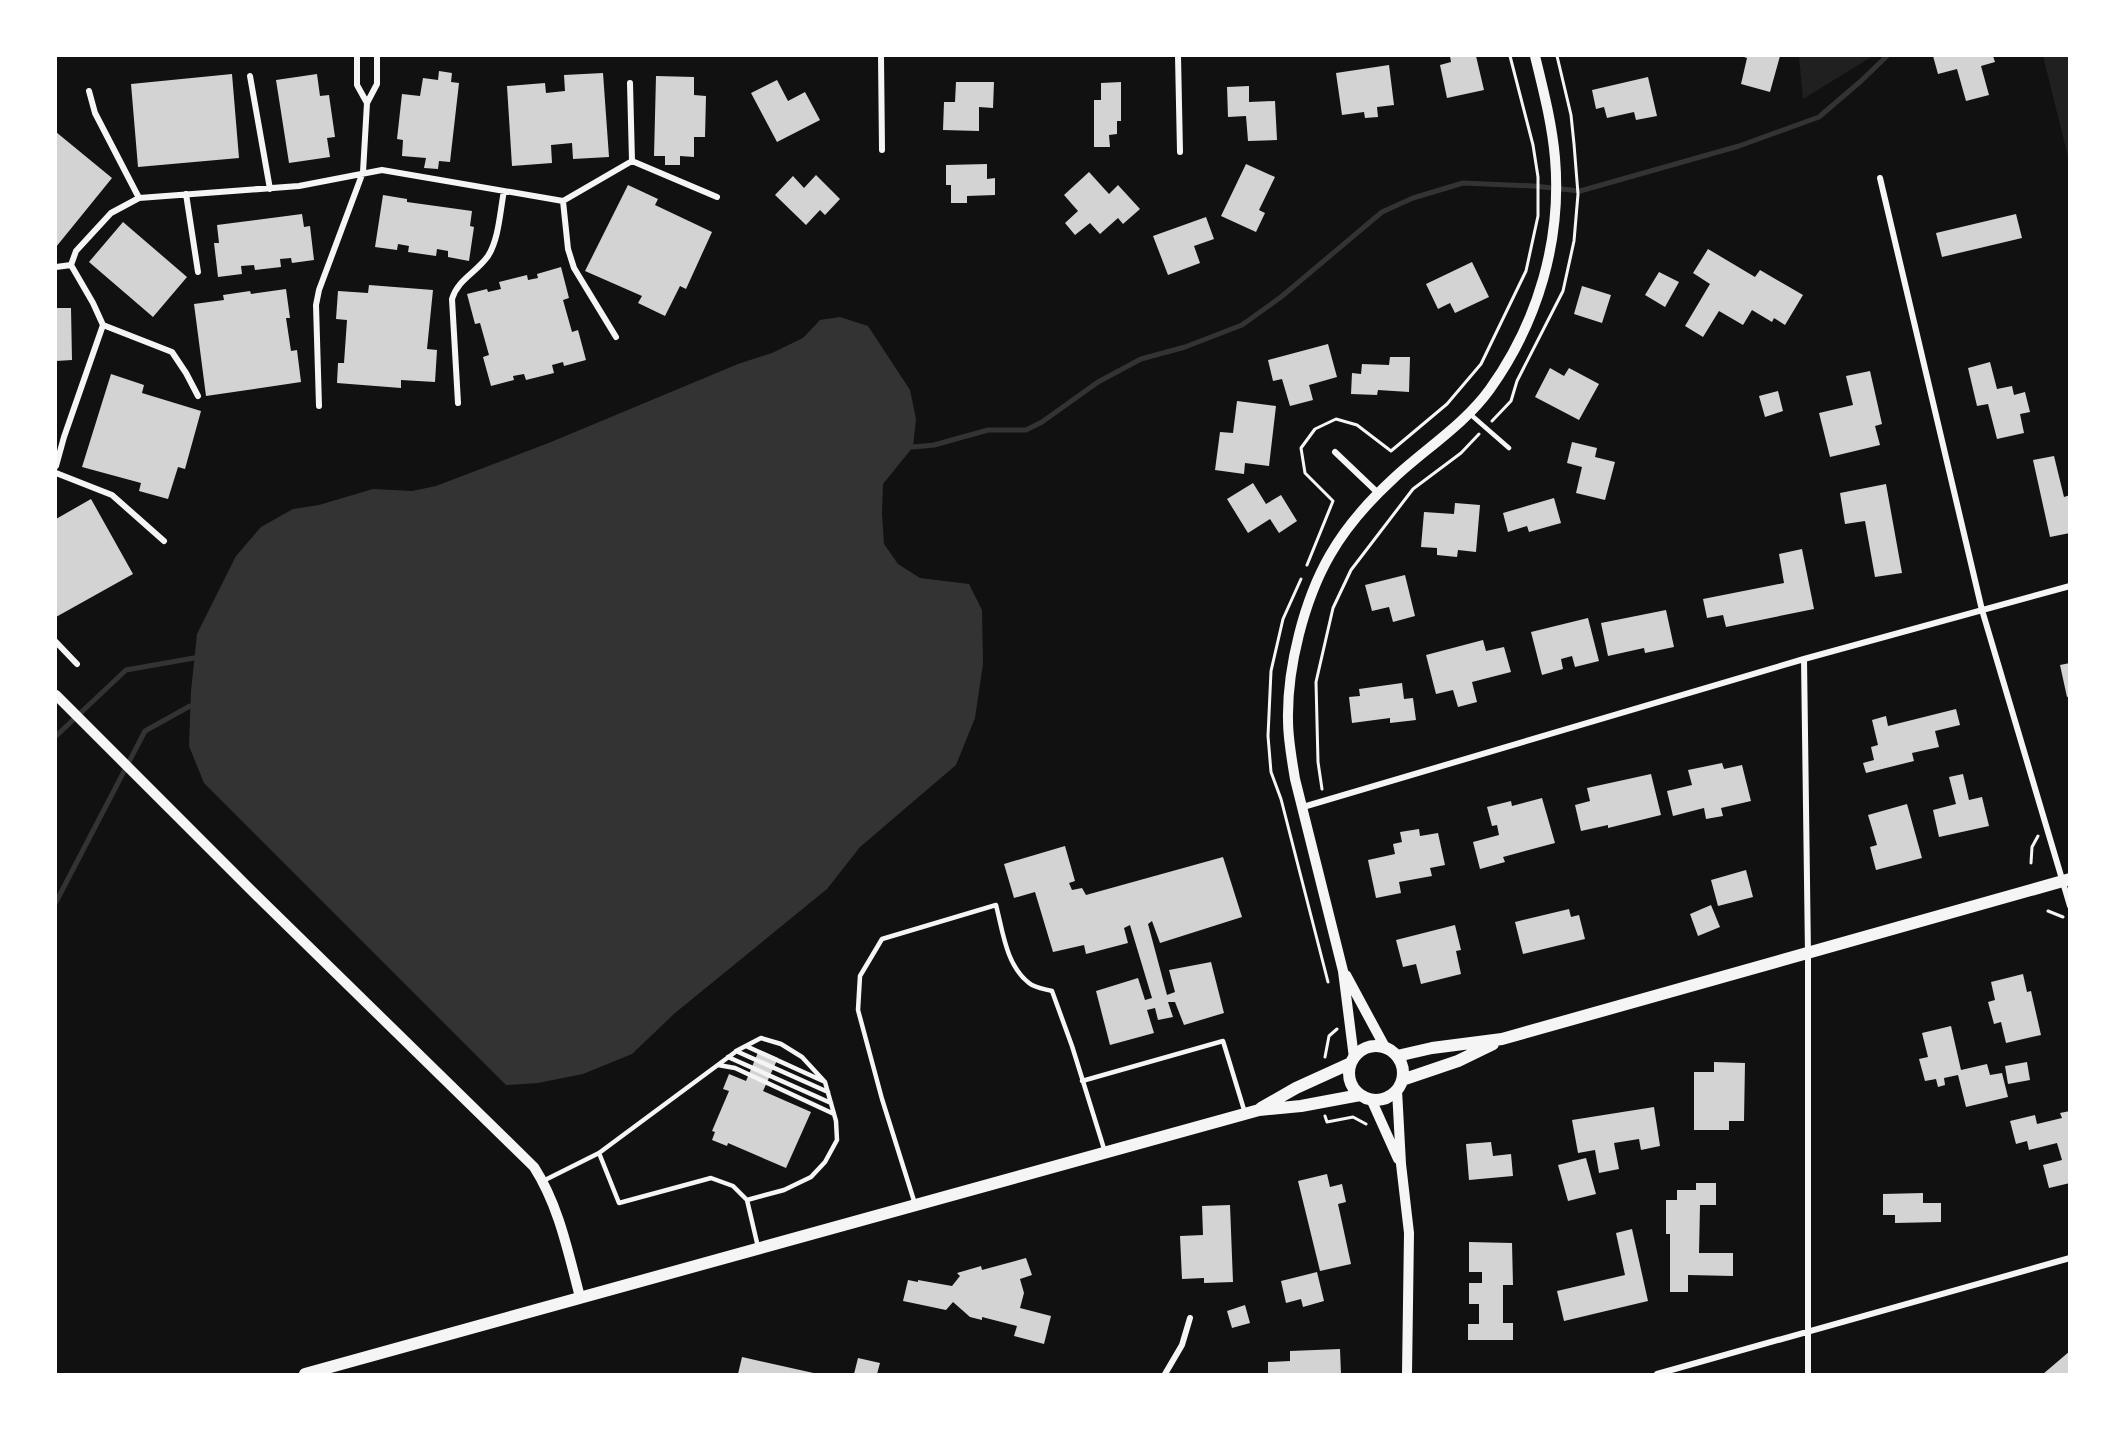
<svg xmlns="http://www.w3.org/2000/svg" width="2125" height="1430" font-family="'DM Sans',sans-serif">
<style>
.green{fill:#202020}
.water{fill:#333}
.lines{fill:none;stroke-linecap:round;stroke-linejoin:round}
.stream{stroke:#333;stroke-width:5}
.building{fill:#d3d3d3}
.path{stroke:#f5f5f5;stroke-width:3}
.service{stroke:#f5f5f5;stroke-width:4.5}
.minor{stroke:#f5f5f5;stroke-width:6}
.tertiary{stroke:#f5f5f5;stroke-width:10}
.secondary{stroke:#f5f5f5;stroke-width:12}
</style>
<rect width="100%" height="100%" fill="#111"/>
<path class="green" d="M1799,56H1873L1803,99Z
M2043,56H2069V161Z"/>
<path class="water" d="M840,317L868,326L910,390L916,419L913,447L883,484L882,514L884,544L898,564L920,578L969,584L982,610L983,664L975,718L956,765L860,847L827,889L675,1013L632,1054L583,1074L538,1083L506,1085L204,783L189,746L191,691L197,634L236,556L261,527L293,509L319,505L373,489L412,491L436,486L551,442L738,364L772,353L803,338L820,320Z"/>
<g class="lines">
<path class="stream" d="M913,447L934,445L988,430H1026L1042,422L1098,382L1141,359L1185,347L1242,325L1281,297L1382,212L1413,198L1463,183L1534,186L1580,191L1739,146L1819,117L1861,81L1887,56
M56,736L126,670L194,658
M56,902L145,731L190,706"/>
</g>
<path class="building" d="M1450,56H1476L1484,90L1447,98L1440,65L1451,62Z
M1741,56H1780L1770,92L1741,84L1747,58Z
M1933,56H1993L1995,62L1981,66L1989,95L1966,101L1957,69L1938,74Z
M1389,65L1394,105L1377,107L1378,117L1365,118L1364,112L1342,115L1336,73Z
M439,71L452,73L451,82L459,83L450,162L439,161L438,169L424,168L426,158L402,156L403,140L397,139L402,94L420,96L423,78L438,80Z
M603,73L609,157L573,159L572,143L551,145L552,163L512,166L507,86L545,83L546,93L565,91L564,75Z
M232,74L239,158L138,167L131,84Z
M317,74L320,96L329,95L335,137L327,138L330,157L289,163L276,80Z
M656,76L694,77V95L706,96L705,137H694V157L680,156V165H665V156H654Z
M1648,77L1657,116L1636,120L1634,112L1607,118L1604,107L1596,109L1592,90Z
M777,80L788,101L805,92L820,120L777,142L751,93Z
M956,82H994L993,108L979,107V131L943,130L944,102H955Z
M1121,82V121H1117V134L1109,135L1110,147H1094V100H1101V83Z
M1249,86V102L1275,101L1277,140L1248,141L1246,116L1228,117L1227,87Z
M56,132L112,178L56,247Z
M987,164V179L995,178V195L967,196V203H951V185H946V165Z
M1246,164L1275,177L1259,210L1265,213L1256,232L1221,216Z
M1089,172L1109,194L1118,185L1140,209L1123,224L1118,218L1100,234L1090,223L1075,235L1065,223L1078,211L1064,195Z
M816,175L840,199L825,215L820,210L806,225L775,195L793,176L804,188Z
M628,185L658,199L655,205L712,232L686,289L680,286L665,316L638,303L642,296L585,271Z
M383,195L407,199V202L472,211L470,226L474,227L469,261L448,257V251L437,249L436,256L408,252L409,246L398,244L397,250L375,247Z
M302,214L304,227L310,226L314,260L292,263L291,258L280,259L281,267L255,270L254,265L241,266L242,274L218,277L214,243H219L217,225Z
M2016,214L2022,238L1942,257L1936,233Z
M1206,217L1214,239L1194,246L1200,263L1168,275L1153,236Z
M123,222L187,277L153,317L89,262Z
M1708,249L1755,277L1760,270L1803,295L1785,325L1774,318L1772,322L1752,310L1743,325L1719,311L1703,337L1685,326L1710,284L1693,273Z
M1472,262L1489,297L1455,313L1450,303L1438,309L1426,284Z
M561,267L569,298L563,300L572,332L578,330L586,360L564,366L563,362L552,365L554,373L526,380L524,374L513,376L514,380L491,386L483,357L489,355L480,323L475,324L467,294L487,289L488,292L501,289L499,282L527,275L528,280L538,278L537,274Z
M1659,272L1679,282L1665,307L1645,295Z
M369,285L433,290L427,349L437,350L435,382L401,380V388L337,383L338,363H344L347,320L336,319L338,291L368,293Z
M1582,286L1611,295L1602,323L1574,314Z
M286,289L290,318H286L291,351L297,350L301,382L206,396L194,304L224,300L223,295L250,291L251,294Z
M56,308H71L72,360L56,361Z
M1328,344L1337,377L1309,385L1313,400L1290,406L1282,379L1273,381L1268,360Z
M1390,357H1410L1409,392L1378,390L1377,395L1351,394L1352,373L1361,374L1362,364L1389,365Z
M1990,362L1997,389L2012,386L2014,395L2025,392L2030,412L2020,414L2024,433L1997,439L1988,404L1977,406L1968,368Z
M1550,368L1564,376L1569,368L1599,384L1579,420L1535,397Z
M1870,371L1882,424L1875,426L1880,445L1830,457L1819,413L1853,405L1846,376Z
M111,374L144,385L142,393L201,411L185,469L178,467L168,499L139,491L141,483L82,467Z
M1778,391L1783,411L1765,417L1759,396Z
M1237,401L1276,406L1269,466L1245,463L1244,474L1215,470L1220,432L1233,433Z
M1572,442L1597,448L1595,457L1615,462L1605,500L1576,493L1582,467L1567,463Z
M2054,456L2064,497L2070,495V533L2050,537L2033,460Z
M1253,483L1266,504L1281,495L1297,521L1279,533L1270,519L1248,533L1227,499Z
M1886,484L1902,573L1875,577L1865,521L1845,524L1840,493Z
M1554,498L1561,523L1529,532L1527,526L1508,532L1503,513Z
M91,499L133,574L56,617V519Z
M1455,503L1480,505L1476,552L1458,550L1457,557L1437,555V548L1421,547L1424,512L1454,514Z
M1802,549L1814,609L1726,627L1723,615L1707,618L1703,599L1784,583L1779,554Z
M1405,575L1415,616L1393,622L1389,607L1372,611L1365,585Z
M1666,610L1674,647L1645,653L1644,648L1608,656L1601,623Z
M1588,618L1599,661L1575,667L1572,656L1561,659L1563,669L1542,675L1531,632Z
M1483,640L1486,651L1504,647L1511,672L1472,682L1477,702L1458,707L1453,690L1436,694L1426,655Z
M2070,663V696L2067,697L2060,665Z
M1402,683L1404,699L1413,698L1416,720L1390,723V718L1352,723L1349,697L1360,696L1359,689Z
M1956,709L1960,725L1935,731L1939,747L1912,753L1914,761L1866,773L1863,763L1874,760L1871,747L1878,745L1872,720L1886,716L1888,726Z
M1722,763L1724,769L1742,765L1751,801L1721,808L1723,816L1706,819L1704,808L1673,816L1667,791L1692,785L1688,770Z
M1651,774L1661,815L1608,828V825L1581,831L1575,805L1590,801L1587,788Z
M1963,774L1969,800L1982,797L1989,826L1939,837L1933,810L1956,804L1949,777Z
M1542,798L1555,843L1503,857L1505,862L1480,869L1473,842L1499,835L1497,825L1492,826L1487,807L1511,801L1512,806Z
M1907,804L1922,858L1876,870L1870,847L1877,845L1868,815Z
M1419,829L1420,836L1438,833L1445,865L1430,868L1432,876L1399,882L1401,893L1376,898L1368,860L1395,854L1393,844L1402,842L1400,832Z
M1065,846L1075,881L1069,883L1072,890L1082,888L1086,895L1223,857L1242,917L1160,943L1152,921L1148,924L1167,995L1175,992L1169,970L1211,962L1224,1013L1184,1025L1175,1002H1168L1173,1017L1158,1020L1155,1008L1147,1010L1154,1033L1110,1045L1096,991L1138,978L1145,1000L1152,998L1130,925L1124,928L1128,943L1086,954L1084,945L1053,952L1035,892L1014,898L1004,864Z
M1746,870L1753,897L1718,906L1711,880Z
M1711,905L1720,927L1698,936L1690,914Z
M1569,909L1571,917L1579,915L1585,939L1523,954L1515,922Z
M1455,925L1461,950L1456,951L1461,974L1421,984L1416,964L1403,967L1396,940Z
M2023,974L2027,992L2031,991L2041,1035L2006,1043L2001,1022L1994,1024L1988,1002L1995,1000L1991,982Z
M1951,1026L1961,1070L1987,1064L1990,1075L2002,1073L2008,1097L1966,1107L1958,1075L1944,1078L1945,1085L1938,1087L1936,1079L1925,1081L1919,1059L1928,1057L1922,1033Z
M759,1050L778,1058L763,1091L811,1112L786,1168L728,1143L727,1146L712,1140L715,1132L712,1131L729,1091L723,1089L729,1074L746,1081Z
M1714,1062L1745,1063L1744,1121H1729V1130H1694V1072H1714Z
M2027,1062L2030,1080L2008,1084L2005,1066Z
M1654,1107L1660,1146L1641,1150L1639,1139L1614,1143L1619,1169L1599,1173L1595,1150L1578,1153L1572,1120Z
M2070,1111V1183L2049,1188L2043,1165L2062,1160L2057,1143L2029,1150L2027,1141L2016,1144L2010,1121L2035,1115L2037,1124L2062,1118L2060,1113Z
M1491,1142L1493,1156L1511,1154L1513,1176L1469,1180L1466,1144Z
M1586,1158L1596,1194L1568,1201L1558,1165Z
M1327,1174L1330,1187L1342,1184L1346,1202L1338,1204L1351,1264L1320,1271L1298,1181Z
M1696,1183H1716V1205H1700L1699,1253H1733V1276L1688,1275V1292H1670V1234H1666V1200H1677V1190H1696Z
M1923,1193V1203H1941V1222L1895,1223V1215H1883V1194Z
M1230,1205L1233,1282L1204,1283V1278L1182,1279L1180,1236L1203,1235L1202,1206Z
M1632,1229L1648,1301L1564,1321L1557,1291L1625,1275L1616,1233Z
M1469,1242L1512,1243L1513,1285H1503V1323H1513V1340H1468V1324H1479V1304H1469V1283H1482V1272H1469Z
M1026,1258L1032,1275L1020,1279L1024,1293L1020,1308L1051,1316L1044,1344L1014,1336L1017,1326L982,1317V1320L970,1317L953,1302L946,1310L903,1301L908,1280L918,1282V1280L952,1286L960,1276L957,1273L981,1266L982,1270Z
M1317,1272L1324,1301L1303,1307L1301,1299L1286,1303L1281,1281Z
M1245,1305L1250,1323L1232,1328L1227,1311Z
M1340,1349L1341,1374H1268V1362L1290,1361V1351Z
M2070,1351V1374H2043Z
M742,1357L818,1374H738Z
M858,1358L880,1363L877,1374H854Z"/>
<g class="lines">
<path class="path" d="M1492,421L1511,401L1517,381L1563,291L1574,241L1578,194L1574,144L1571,115L1557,56
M1307,565L1333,501L1305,473L1301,448L1315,429L1336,419L1357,425L1391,451L1447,404L1481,364L1526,271L1538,216V177L1533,145L1510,56
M1301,579L1283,619L1271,671L1268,736L1271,772L1281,799L1328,982
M1322,789L1318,762L1316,682L1333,608L1351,570L1413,489L1461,453L1479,434
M2031,863L2032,847L2038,836
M2048,911L2063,917
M1325,1057L1329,1036L1337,1029
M1325,1116L1327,1122L1353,1117L1366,1124"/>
<path class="service" d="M1470,414L1509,448
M746,1046L823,1081
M736,1051L828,1092
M728,1057L831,1103
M718,1065L735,1068L834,1114
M1082,1081L1223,1041L1245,1113
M599,1153L619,1203L711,1178L733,1186L747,1200L758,1247
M543,1181L599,1153L738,1050L761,1038L781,1044L802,1057L825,1082L836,1121L837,1140L825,1162L811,1177L784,1190L747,1200
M915,1204L882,1099L858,1010L860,976L882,939L996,905C1003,932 1006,965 1029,983C1035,988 1045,989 1052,991L1072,1046L1105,1152"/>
<path class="minor" d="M357,56V85L367,103
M881,56L882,150
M1178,56L1180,152
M250,76L270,189
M89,91L95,113L139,198
M632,161L717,197
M1880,178L1982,610L2070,906
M186,194L198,272
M563,201L568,249L574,268L616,337
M56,267L71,265
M103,325L172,352L186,373L198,396
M458,403L452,299C458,279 476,273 488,256C499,239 500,211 504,191
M319,406L316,305L319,290L363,172L367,103L377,84V56
M1335,452L1378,493
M56,466L64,437L103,325L93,303L71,265L76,251L111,213L139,198L299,186L382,170L563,201L632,161L630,83
M56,473L112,495L164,541
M56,642L77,664
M1804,659L1808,954V1374
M1303,807L1804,659L2070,586
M1165,1374L1182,1345L1190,1318
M1657,1374L2070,1258"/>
<path class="tertiary" d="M56,695L254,893L534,1167C559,1206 568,1252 580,1297
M1346,975L1386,1049
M1354,1058L1343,971L1295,779C1292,760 1288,740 1288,720C1287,668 1304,600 1330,555C1346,527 1370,500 1394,478C1425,449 1465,424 1490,389C1538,322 1562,240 1555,158C1552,123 1543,89 1535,56
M1397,1090L1401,1164L1409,1233L1407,1374
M1371,1099L1398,1159"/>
<path class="secondary" d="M1349 1073a27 27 0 1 1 54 0a27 27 0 1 1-54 0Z
M1397,1056L1432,1048L1502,1039L2070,879
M1402,1080L1458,1061L1493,1044
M1261,1108L1296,1088L1351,1063
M305,1374L1259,1110L1301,1106L1360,1095"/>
</g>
<rect width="2125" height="1430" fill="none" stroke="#ffffff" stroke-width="114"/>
</svg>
